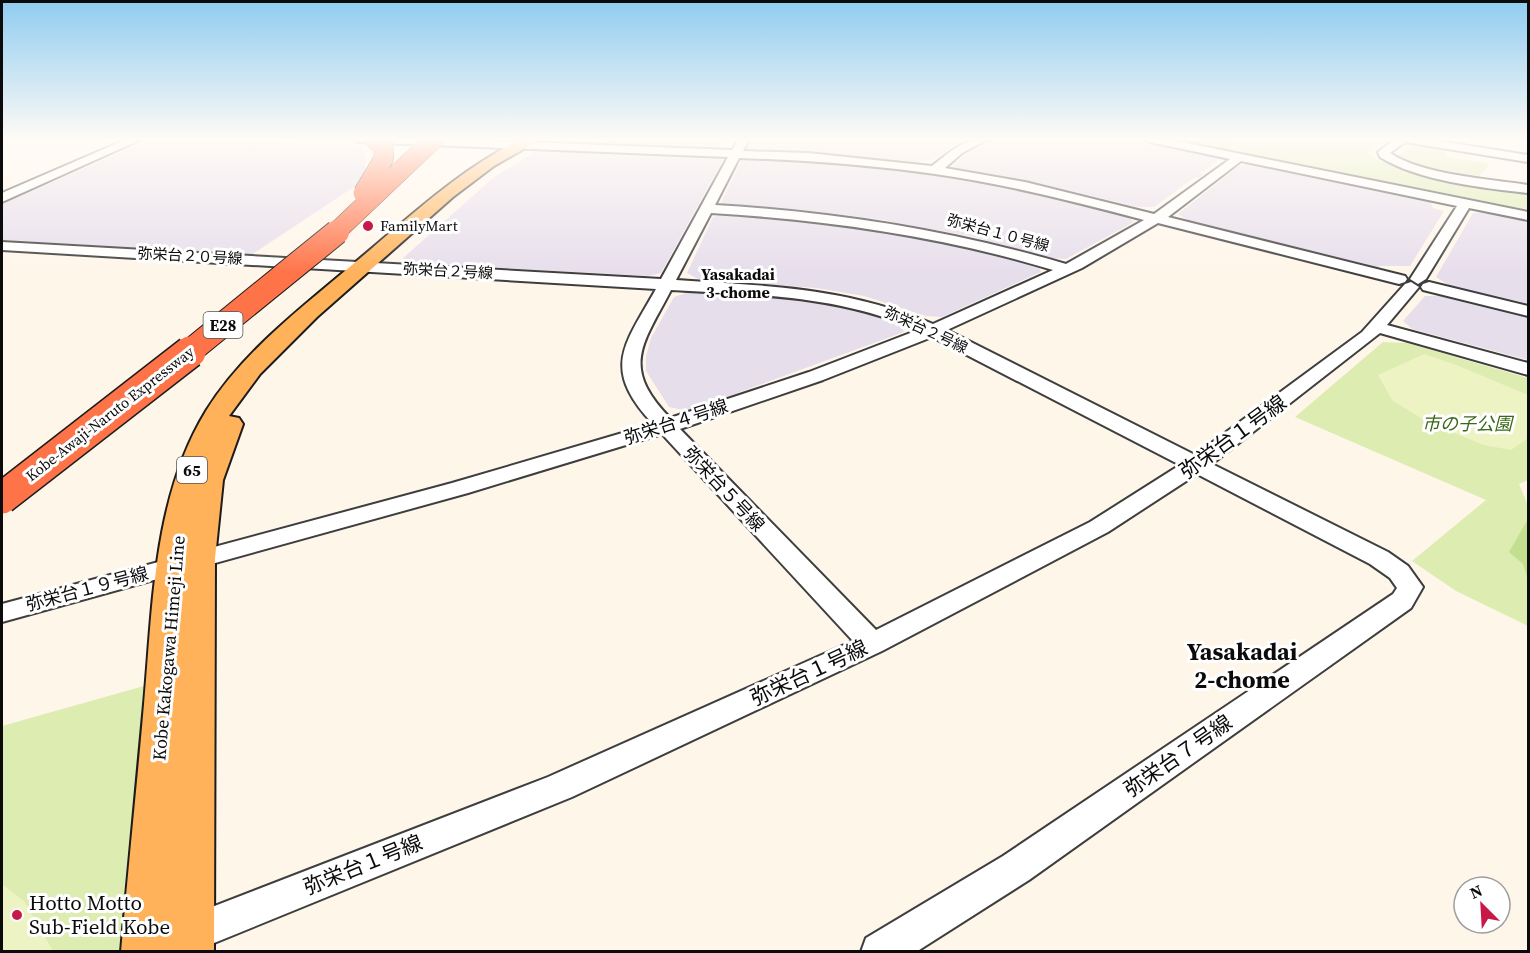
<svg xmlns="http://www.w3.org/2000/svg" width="1530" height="953" font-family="'Source Serif 4','Noto Sans JP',serif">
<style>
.industrial{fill:#e7deec}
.green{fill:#ddecb1}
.forest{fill:#c4de8f}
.pitch{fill:#edf3c3}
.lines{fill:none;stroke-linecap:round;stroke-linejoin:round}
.minor-casing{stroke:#3e3e3e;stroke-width:4}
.major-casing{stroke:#1c1c1c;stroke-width:4}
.minor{fill:#fff;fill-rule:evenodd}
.major{fill:#ffb25a;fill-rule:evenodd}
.highway-bridge-far2-casing{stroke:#1c1c1c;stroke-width:20;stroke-linecap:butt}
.highway-bridge-far1-casing{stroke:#1c1c1c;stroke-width:26;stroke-linecap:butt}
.highway-bridge-casing{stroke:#1c1c1c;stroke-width:34;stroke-linecap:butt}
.highway-bridge-far2{stroke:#ff7348;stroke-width:19}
.highway-bridge-far1{stroke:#ff7348;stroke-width:24}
.highway-bridge{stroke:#ff7348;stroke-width:31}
.poi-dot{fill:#c61948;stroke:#fff;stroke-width:2}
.labels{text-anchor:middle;stroke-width:6;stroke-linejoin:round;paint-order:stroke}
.far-poi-label{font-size:15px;fill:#0b0b0b;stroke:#fff;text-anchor:start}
.far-street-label{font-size:15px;fill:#0b0b0b;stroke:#fff}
.far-neighbourhood-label{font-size:16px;font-weight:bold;fill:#0b0b0b;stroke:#fff}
.shield{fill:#fff;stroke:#545454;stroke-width:1.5}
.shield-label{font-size:16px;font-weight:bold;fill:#0b0b0b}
.street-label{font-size:18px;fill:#0b0b0b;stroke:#fff}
.park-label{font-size:18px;font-style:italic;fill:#3a6817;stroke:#fff}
.near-street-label{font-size:21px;fill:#0b0b0b;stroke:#fff}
.near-poi-label{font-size:21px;fill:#0b0b0b;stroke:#fff;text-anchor:start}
.near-neighbourhood-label{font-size:24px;font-weight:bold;fill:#0b0b0b;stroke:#fff}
</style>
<rect width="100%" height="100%" fill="#fff6ea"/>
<path class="industrial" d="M152,139H207L362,147L366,154L365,170L354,187L251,255L2,240V204Z
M726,139L720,148L563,144L558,140Z
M753,139H968L934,159L910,163L754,152L747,149Z
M998,139H1135L1214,156L1218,160L1204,171L1197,172L1203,174L1199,178L1195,177L1154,207H1137L1038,183L957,169L953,166L964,155L983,144Z
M546,150L717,157L723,160L661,273L648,276L407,263L402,259L493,178L534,152Z
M750,159L818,162L931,174L1010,188L1127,216L1134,222L1066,259L1048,258L974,237L882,220L822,212L730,206L721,203L741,161Z
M1256,164L1430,201L1433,208L1444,211L1410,266H1380L1378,268L1187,220L1178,214L1240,165Z
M1491,212L1528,220V308L1454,289L1436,277L1473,213Z
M722,214L778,217L842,223L982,249L1039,267L1041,272L942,317L926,316L864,296L816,288L698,279L687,273L713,217Z
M686,293L768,297L833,305L872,314L902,327L904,332L688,411L669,407L646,371V356L651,338L674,297Z
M1425,296H1445L1528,316V360L1412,329L1403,321Z"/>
<path class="green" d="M1241,139H1379L1384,142L1367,153C1392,175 1492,186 1528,192V212L1231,153Z
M1415,144L1443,149L1447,157L1490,164L1479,176L1421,166L1397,156Z
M1383,342L1407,343L1528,378V480L1519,484L1528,505V626L1456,591L1412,561L1486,500L1295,417Z
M144,686L121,951L2,952V726Z"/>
<path class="forest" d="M1167,139H1237L1229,152Z
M1528,519V580L1523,564L1509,552Z"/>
<path class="pitch" d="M1424,354L1459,366L1528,395V438L1511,450L1484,445L1427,422L1392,400L1378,375Z
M2,884L24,901L53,951H2Z"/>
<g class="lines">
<defs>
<path id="minor" d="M127,139H142L2,202V193Z
M354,139H447L732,150L738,140L744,139L748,142L743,151L808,153L932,166C951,151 963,139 988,139L962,153L945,168L1025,182L1154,214L1230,159L1150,142L1145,139H1167L1528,212V220L1469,208L1426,279L1418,284L1410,279L1457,206L1241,161L1168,217L1405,276L1407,279L1405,282L1399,284L1158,223L1082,268L947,330L1195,455L1362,332L1405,284L1411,282L1419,287L1387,325L1528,363V375L1380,333L1212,464L1388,552L1408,566L1423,587L1411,608L1029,880L916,952H861L866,938L1003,856L1393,594L1397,588L1390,578L1370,564L1197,474L1108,532L882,651L572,797L192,952H181L173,948L167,935L173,922L548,777L853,641L662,434L468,493L2,622V604L452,483L653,424C601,368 624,346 656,289L2,250V242L661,279L728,157L359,142ZM739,158C805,160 870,165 935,174C1006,184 1075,202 1144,220L1066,264C951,230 835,212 715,205ZM711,213C828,220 941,236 1053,270L933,324C845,287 769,286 676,280ZM671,290C757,295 837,295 918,330L809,372L670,418C620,367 643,344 671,290ZM932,337L1180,465L1090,522L876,630L680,429L823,380Z
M1395,139H1427L1528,155V162L1405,142L1390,153C1422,175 1490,179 1528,185V193C1484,188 1418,181 1380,157L1378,152Z
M1429,282L1528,306V316L1423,290L1421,287L1423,284Z"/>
<path id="major" d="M522,139H541L494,166L453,197L317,317L260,374L229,416L239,418L243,424L223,480L215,558L214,952H121C128,869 137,786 144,704C153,605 153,498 206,411C244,350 304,306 358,260C411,216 460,169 522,139Z"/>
</defs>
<use href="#minor" class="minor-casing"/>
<use href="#major" class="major-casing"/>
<use href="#minor" class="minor"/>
<use href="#major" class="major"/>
<defs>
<path id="highway-bridge-far2" d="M363,193L384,158L383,145L373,139
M335,233L434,139"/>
<path id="highway-bridge-far1" d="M188,353L337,232"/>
<path id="highway-bridge" d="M2,498L190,352"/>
</defs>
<use href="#highway-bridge-far2" class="highway-bridge-far2-casing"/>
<use href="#highway-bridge-far1" class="highway-bridge-far1-casing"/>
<use href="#highway-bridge" class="highway-bridge-casing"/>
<use href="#highway-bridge-far2" class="highway-bridge-far2"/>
<use href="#highway-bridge-far1" class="highway-bridge-far1"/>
<use href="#highway-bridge" class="highway-bridge"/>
</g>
<linearGradient id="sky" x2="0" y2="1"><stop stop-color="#8fccf0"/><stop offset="0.51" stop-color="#fffbf6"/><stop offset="1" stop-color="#fffbf6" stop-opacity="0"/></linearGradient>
<rect width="1530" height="273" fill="url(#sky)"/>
<g class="poi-dot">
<circle cx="368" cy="226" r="6"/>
<circle cx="17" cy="915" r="6"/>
</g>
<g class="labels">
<g class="far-poi-label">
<text x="380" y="231">FamilyMart</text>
</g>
<g class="far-street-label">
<text transform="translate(998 233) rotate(15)" y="5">弥栄台１０号線</text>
<text transform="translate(190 256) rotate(3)" y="5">弥栄台２０号線</text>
<text transform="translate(448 271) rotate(3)" y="5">弥栄台２号線</text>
<text transform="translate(926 330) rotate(25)" y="5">弥栄台２号線</text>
<text transform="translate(110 414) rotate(-38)" y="5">Kobe-Awaji-Naruto Expressway</text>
</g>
<g class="far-neighbourhood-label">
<text x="738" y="280">Yasakadai<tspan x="738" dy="18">3-chome</tspan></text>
</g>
<g class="shield">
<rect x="203.5" y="312" width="39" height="26" rx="4.5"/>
<rect x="177" y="457" width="30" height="26" rx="4.5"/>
</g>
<g class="shield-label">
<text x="223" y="331">E28</text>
<text x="192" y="476">65</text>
</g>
<g class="street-label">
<text transform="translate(676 422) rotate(-18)" y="6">弥栄台４号線</text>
<text transform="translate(724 489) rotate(47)" y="6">弥栄台５号線</text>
<text transform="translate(87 589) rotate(-15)" y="6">弥栄台１９号線</text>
<text transform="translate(169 648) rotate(-85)" y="6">Kobe Kakogawa Himeji Line</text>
</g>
<g class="park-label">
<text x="1467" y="430">市の子公園</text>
</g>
<g class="near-street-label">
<text transform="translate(1233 437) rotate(-36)" y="7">弥栄台１号線</text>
<text transform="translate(809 673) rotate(-25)" y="7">弥栄台１号線</text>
<text transform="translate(1178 756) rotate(-35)" y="7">弥栄台７号線</text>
<text transform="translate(363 865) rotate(-22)" y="7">弥栄台１号線</text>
</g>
<g class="near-poi-label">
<text x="29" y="910">Hotto Motto<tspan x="29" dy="24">Sub-Field Kobe</tspan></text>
</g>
<g class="near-neighbourhood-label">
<text x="1242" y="660">Yasakadai<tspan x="1242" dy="28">2-chome</tspan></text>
</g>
</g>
<rect width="1530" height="953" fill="none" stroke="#0b0b0b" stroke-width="6"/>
<g transform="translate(1482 905) rotate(336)"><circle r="28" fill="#ffffff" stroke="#9d9d9d" stroke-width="1.5"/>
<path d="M0-4.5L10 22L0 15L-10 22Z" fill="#c61948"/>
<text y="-9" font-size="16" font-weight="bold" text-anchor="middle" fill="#0b0b0b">N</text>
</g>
</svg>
